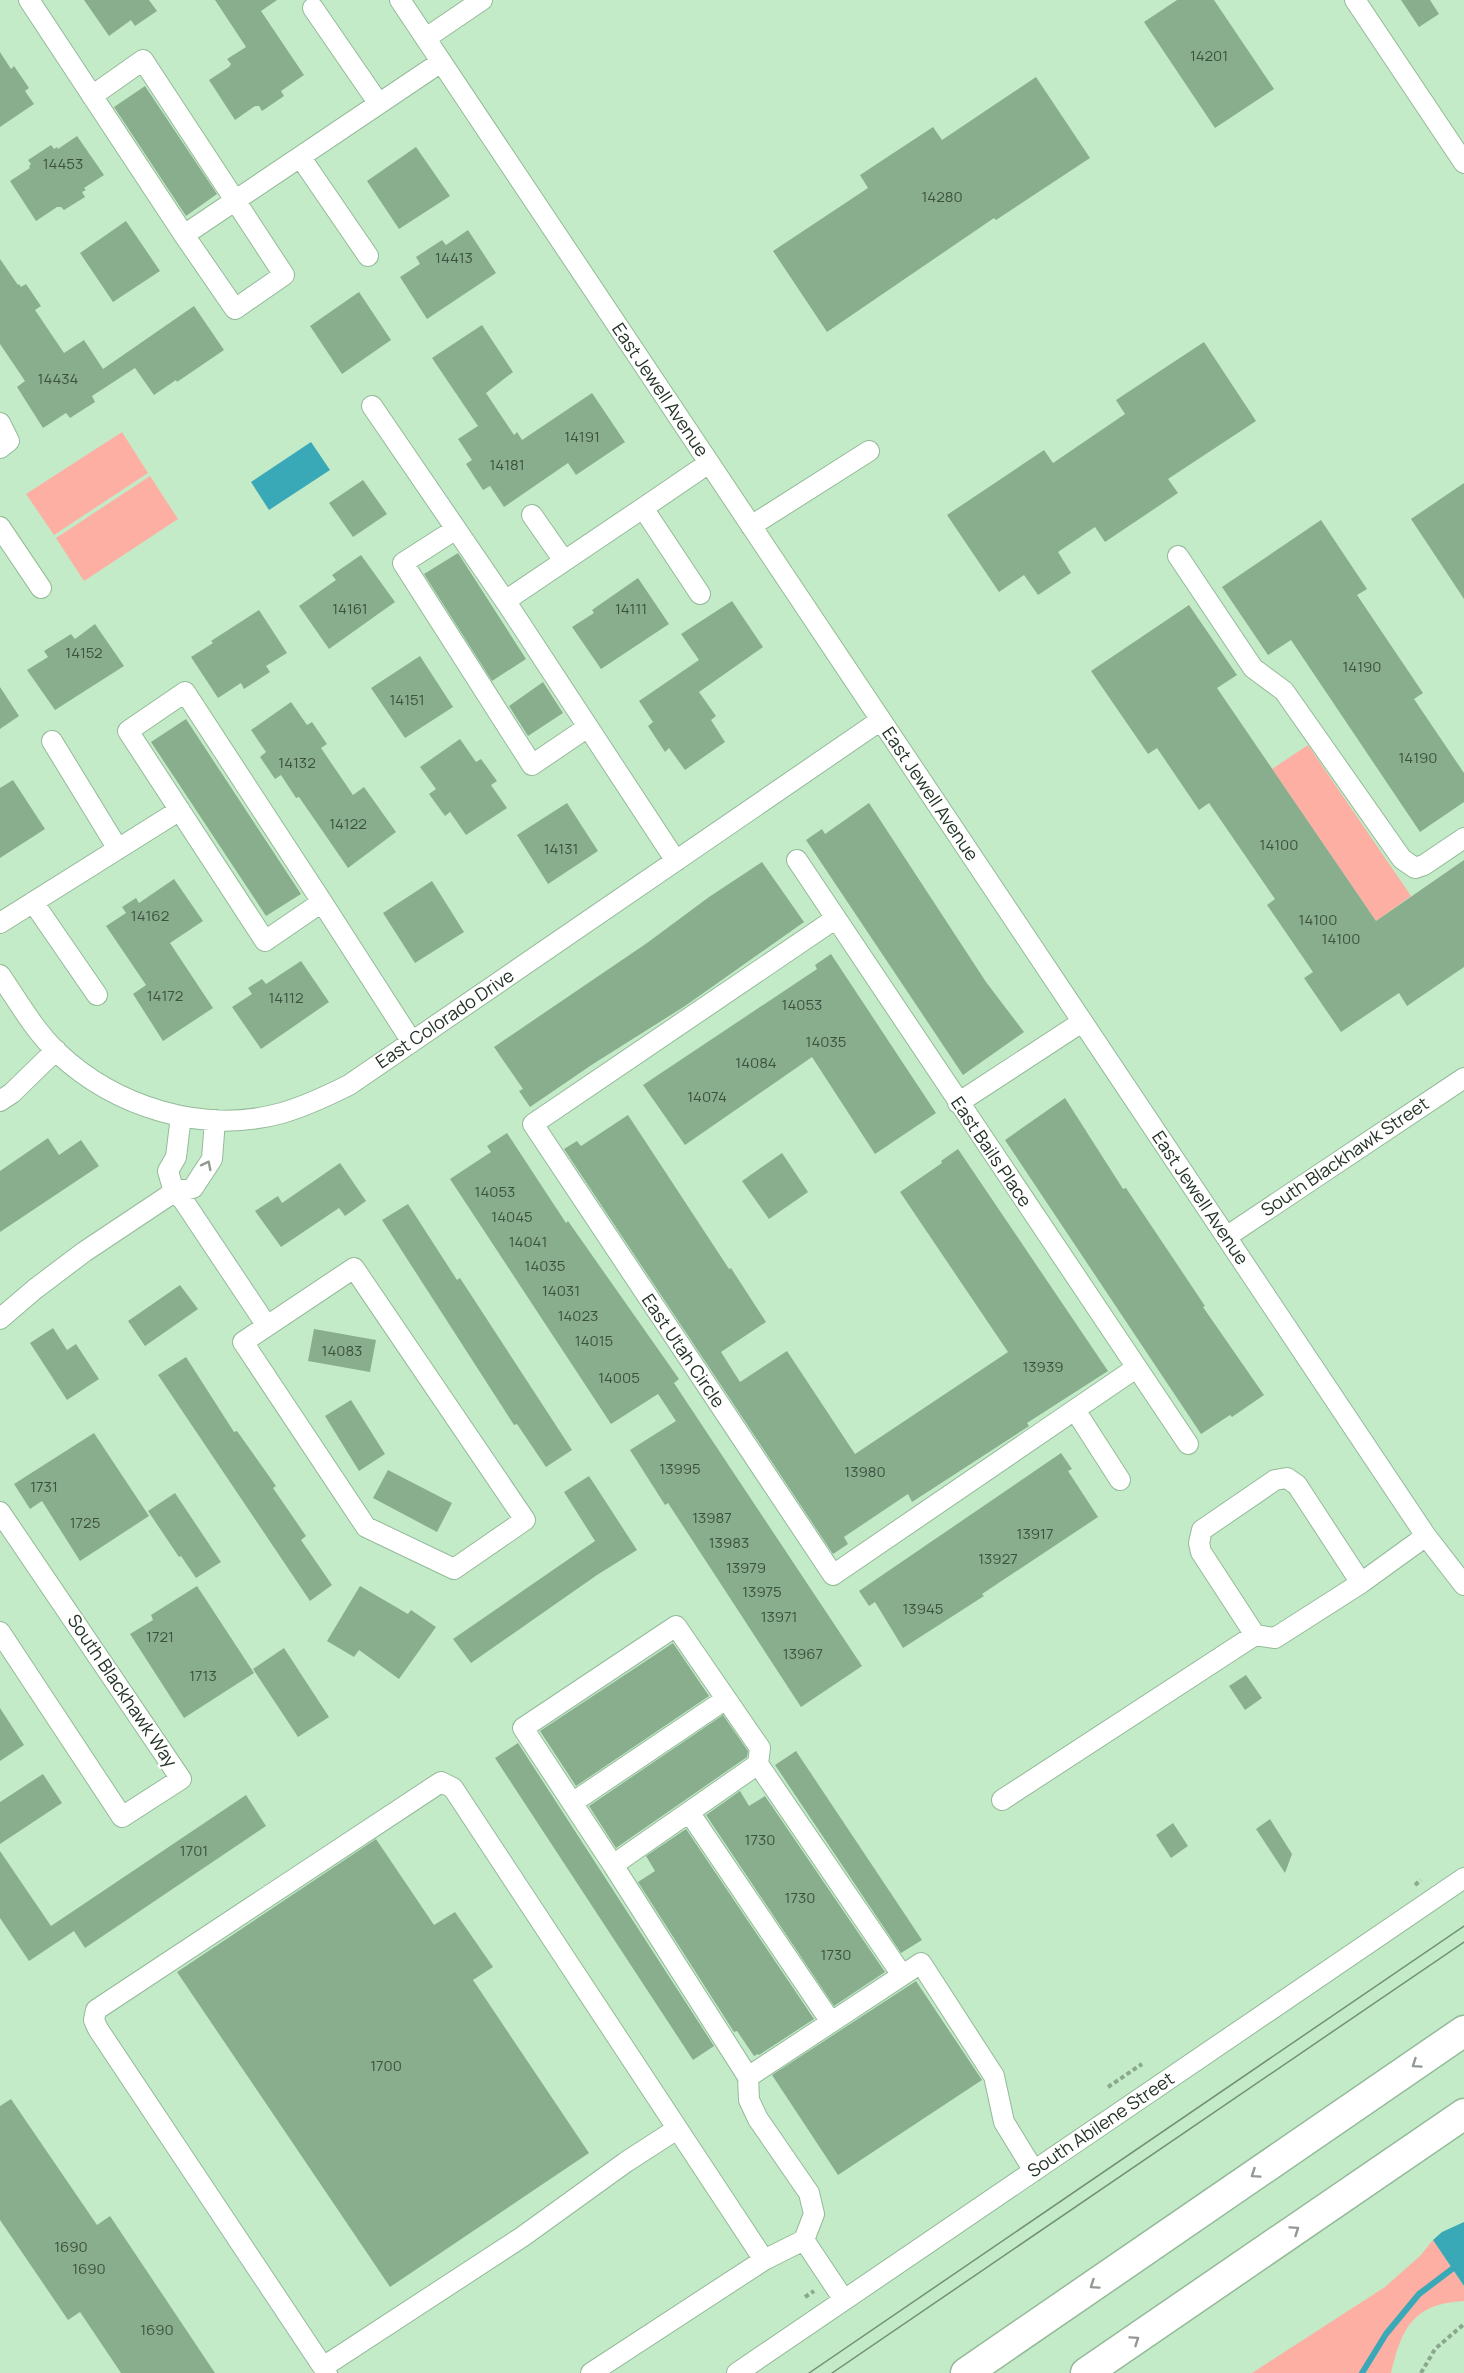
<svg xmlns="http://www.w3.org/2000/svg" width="1464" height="2373" font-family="Manrope,sans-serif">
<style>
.green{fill:#fdafa4}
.water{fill:#39a8b7}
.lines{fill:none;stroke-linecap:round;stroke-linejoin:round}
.stream{stroke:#39a8b7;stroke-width:6}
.building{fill:#89ae8d}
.minor-casing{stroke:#94ba99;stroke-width:22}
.highway-casing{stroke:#94ba99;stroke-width:33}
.path{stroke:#89a88d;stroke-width:4;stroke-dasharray:4.5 3;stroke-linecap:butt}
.minor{stroke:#fff;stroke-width:20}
.highway{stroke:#fff;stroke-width:30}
.tram{stroke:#749077;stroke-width:1.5}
.oneway{stroke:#919992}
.labels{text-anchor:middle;stroke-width:4.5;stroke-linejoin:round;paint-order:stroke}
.number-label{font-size:15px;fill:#3c523f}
.street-label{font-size:18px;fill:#233325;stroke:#fff}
</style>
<rect width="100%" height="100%" fill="#c4ebc8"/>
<path class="green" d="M122,432L148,473L54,535L26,494Z
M150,476L178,519L84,581L56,538Z
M1308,745L1411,896L1376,921L1272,769Z
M1433,2240L1464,2286V2301C1413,2304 1402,2327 1391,2373H1252L1385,2287L1420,2256Z"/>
<path class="water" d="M311,442L330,470L269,510L251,482Z
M1464,2222V2286L1433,2240L1442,2232Z"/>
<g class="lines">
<path class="stream" d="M1362,2373L1386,2334L1419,2294L1464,2260"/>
</g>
<path class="building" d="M84,0H149L157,11L135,26L131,20L109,36Z
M215,0H277L261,11L304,75L281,91L284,96L262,111L259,106H255L235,120L209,80L229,67L231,64L227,59L246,47Z
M1177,0H1214L1274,89L1215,128L1144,22Z
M1401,0H1430L1439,14L1419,27Z
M0,52L11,69L14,66L29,88L25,91L34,104L0,127Z
M1036,77L1090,158L996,220L994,218L827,332L773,251L868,188L860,175L933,127L942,140Z
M145,86L217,194L186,216L114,107Z
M77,136L104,175L84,188L86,190L82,192L85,197L64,210L61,207H57L36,221L10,181L30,168L29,166L31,164L28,160L51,145L54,149L57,147L58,149Z
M416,147L450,196L399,229L367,181Z
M126,221L160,271L113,302L80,253Z
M468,230L496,273L427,319L400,277L420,264L416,257L442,240L446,245Z
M0,259L18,285L19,284L21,287L26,284L41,306L35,310L64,353L84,340L103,369L194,306L224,350L177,382L176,380L154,395L135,368L92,396L95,402L70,418L66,413L43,428L17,387L25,381L0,344Z
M359,292L391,340L342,374L310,326Z
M482,325L513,372L486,393L514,435L517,432L522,440L592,393L625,442L576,475L568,463L504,507L490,486L483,490L466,464L472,460L458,439L478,426L432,358Z
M1204,342L1256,421L1168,479L1178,493L1105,542L1095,527L1058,552L1071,573L1038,595L1024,575L999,592L947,515L1044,450L1053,463L1125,414L1116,400Z
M363,480L387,514L353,537L329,503Z
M1464,483V599L1411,519Z
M1321,520L1367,589L1357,595L1423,693L1414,699L1464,773V802L1420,832L1291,640L1268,655L1222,587Z
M458,553L526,659L492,681L424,574Z
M361,555L395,602L329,649L299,606L336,580L332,575Z
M638,578L669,624L601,669L572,627L594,613L592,610Z
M732,601L763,647L699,692L716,716L711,720L725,742L685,770L669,748L665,752L648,726L653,722L639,701L699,660L681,634Z
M1189,605L1237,675L1217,688L1376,921L1464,860V967L1407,1006L1399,993L1341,1032L1304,978L1313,972L1267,905L1275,899L1209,803L1199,810L1157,748L1148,754L1091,671Z
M259,610L287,653L266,666L270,672L244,689L241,683L218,698L191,657L213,643L211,641Z
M95,624L124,666L55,710L27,670L48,657L44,651L71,634L75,639Z
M420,656L453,707L405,738L371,688Z
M543,682L563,713L528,736L509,706Z
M0,687L19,716L0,729Z
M291,702L307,725L312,722L327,744L321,748L353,795L364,787L396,832L348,868L299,797L296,798L281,775L275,779L260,757L266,752L251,730Z
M186,719L301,894L266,916L151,742Z
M460,739L476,762L481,759L497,781L491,785L507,808L466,835L450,812L445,816L429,794L436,789L420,767Z
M13,780L45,829L0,858V788Z
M567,803L598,851L548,884L517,835Z
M869,803L986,982L1024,1032L963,1075L806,840L822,829L825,834Z
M762,862L804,922L685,1006L593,1064L530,1107L519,1091L523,1089L494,1047L647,943L709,897Z
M174,879L203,921L170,943L213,1008L163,1041L133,994L146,985L106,926L126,913L122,907L136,898L139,903Z
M432,881L464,932L415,963L383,913Z
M831,954L936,1113L875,1154L812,1057L685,1145L643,1085L817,969L815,965Z
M301,961L329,1002L261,1049L232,1007L252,994L248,988L262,979L266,984Z
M1065,1098L1123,1189L1126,1188L1205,1306L1203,1307L1264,1395L1232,1417L1230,1415L1201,1434L1005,1140Z
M628,1115L729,1269L731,1268L766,1322L721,1352L740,1382L787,1351L855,1454L1008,1352L900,1192L942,1163L941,1161L958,1149L1108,1371L1027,1423L1029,1426L912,1502L908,1494L844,1537L848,1544L833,1554L564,1149L577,1141L581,1146Z
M507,1133L566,1223L568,1221L679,1379L674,1383L862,1666L801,1707L668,1503L665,1505L630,1450L676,1421L658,1394L611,1424L450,1179L491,1152L487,1146Z
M48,1138L59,1155L81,1140L99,1166L0,1232V1171Z
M782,1153L808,1192L769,1219L742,1181Z
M340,1163L366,1201L345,1216L339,1208L281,1247L255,1211L278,1196L282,1203Z
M408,1204L457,1280L460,1278L572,1450L546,1467L517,1424L514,1425L382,1220Z
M180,1285L198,1309L145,1346L128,1321Z
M53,1328L67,1350L76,1344L99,1379L67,1400L30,1343Z
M314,1329L376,1340L370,1372L308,1361Z
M186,1357L234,1432L237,1431L276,1486L273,1488L306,1536L301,1540L332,1585L310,1601L158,1375Z
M351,1400L385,1454L359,1471L325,1416Z
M94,1433L149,1516L80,1561L42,1501L30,1509L14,1484Z
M1061,1453L1072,1469L1068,1471L1098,1517L982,1594L984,1596L903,1648L875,1602L869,1606L859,1591Z
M388,1470L452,1503L437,1532L373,1498Z
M589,1476L637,1550L597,1575L471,1663L453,1639L595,1541L564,1492Z
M175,1493L221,1562L196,1578L181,1556L179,1557L148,1511Z
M197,1586L254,1673L184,1718L130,1634L153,1620L151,1615Z
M360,1586L408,1614L411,1610L436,1627L399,1679L359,1650L354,1657L327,1641Z
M673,1643L709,1696L576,1786L540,1731Z
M284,1648L329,1717L298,1737L253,1669Z
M1246,1675L1262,1698L1245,1710L1229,1686Z
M0,1708L24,1745L0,1761Z
M723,1715L748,1751L747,1757L616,1848L589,1806Z
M518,1743L714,2046L693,2060L495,1758Z
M796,1751L922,1940L901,1953L775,1765Z
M43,1774L62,1803L0,1844V1802Z
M740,1791L749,1806L765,1796L885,1972L834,2006L706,1815Z
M246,1795L266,1826L85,1948L74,1931L29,1961L0,1918V1851L51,1926Z
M1270,1819L1292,1854L1285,1873L1256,1829Z
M1173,1823L1188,1846L1171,1858L1156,1835Z
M686,1829L814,2019L759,2055L758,2054L754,2056L737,2031L734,2032L638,1882L655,1871L646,1856Z
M376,1839L434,1925L455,1912L493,1967L473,1980L589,2153L390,2287L177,1972Z
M916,1981L982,2080L838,2175L772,2075Z
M11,2099L97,2225L110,2216L215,2373H121L80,2312L68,2320L0,2220V2106Z"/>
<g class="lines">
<defs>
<path id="minor" d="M29,0L184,235L441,62
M400,0L1426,1536L1464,1585
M1355,0L1464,163
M313,8L379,104
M426,38L482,0
M92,96L143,60L284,275L235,309L184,235
M301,158L368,256
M372,406L508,605L676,861
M0,423L9,441L0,448
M643,508L709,463
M532,515L564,561
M751,526L869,451
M0,527L41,588
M456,529L403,563L532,765L588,727
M1178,556L1253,668L1284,691L1402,859L1415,868L1424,865L1464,838
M505,601L643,508L700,594
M52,741L118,849
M797,860L1188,1444
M33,902L97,995
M322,902L185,692L128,731L265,941L322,902L412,1042
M835,919L533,1124L833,1575L1136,1368
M0,923L180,810
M0,975C18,1001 34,1030 57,1052C115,1107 203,1135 282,1113C306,1106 327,1096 349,1085L881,720
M0,1101L12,1093L56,1050
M958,1103L1082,1022
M174,1192L183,1200L267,1326
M174,1192L168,1171L176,1157L181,1116
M1226,1237L1464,1078
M354,1268L525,1520L454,1569L366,1527L243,1342Z
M0,1319L35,1289L84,1252L174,1192L193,1188L212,1159L215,1120
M1075,1410L1120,1480
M0,1512L181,1779L122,1817L0,1632
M1255,1635L1201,1552L1199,1543L1202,1530L1275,1480L1287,1478L1297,1485L1361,1583
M1002,1800L1255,1635L1275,1638L1361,1583L1426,1536
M572,1803L726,1699
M689,1812L831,2022
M613,1865L523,1728L676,1626L760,1748L758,1764
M748,2077L613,1865L758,1764L902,1975
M844,2300L804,2240L814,2214L809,2193L758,2119L749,2100L748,2077L921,1963L994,2076L1004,2122L1034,2171
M323,2367L522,2237L626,2162L677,2129
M327,2373L98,2029L94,2020L96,2010L441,1782L453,1788L764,2260
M591,2373L764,2260L804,2240
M737,2373L1464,1878"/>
<path id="highway" d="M966,2373L1464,2031
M1086,2373L1464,2114"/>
</defs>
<use href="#minor" class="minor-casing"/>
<use href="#highway" class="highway-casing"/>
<path class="path" d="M1415,1885L1421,1880
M1108,2087L1142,2064
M805,2297L814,2291
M1421,2373L1435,2349L1464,2324"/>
<use href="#minor" class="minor"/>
<use href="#highway" class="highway"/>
<path class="tram" d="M809,2373L1464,1926
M832,2373L1464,1942"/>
</g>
<defs><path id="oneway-chevron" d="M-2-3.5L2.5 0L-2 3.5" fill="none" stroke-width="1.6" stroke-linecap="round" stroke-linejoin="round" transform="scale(1.5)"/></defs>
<g class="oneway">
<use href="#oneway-chevron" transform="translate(207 1165) rotate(-63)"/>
<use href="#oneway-chevron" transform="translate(1416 2064) rotate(146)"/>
<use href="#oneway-chevron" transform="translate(1255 2174) rotate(146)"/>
<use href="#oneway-chevron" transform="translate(1295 2230) rotate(-34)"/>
<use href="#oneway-chevron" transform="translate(1094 2285) rotate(146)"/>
<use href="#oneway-chevron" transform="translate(1135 2340) rotate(-34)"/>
</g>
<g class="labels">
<g class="number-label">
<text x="1209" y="61">14201</text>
<text x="63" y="169">14453</text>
<text x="942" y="202">14280</text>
<text x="454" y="263">14413</text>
<text x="58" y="384">14434</text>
<text x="582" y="442">14191</text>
<text x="507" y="470">14181</text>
<text x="350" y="614">14161</text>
<text x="631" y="614">14111</text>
<text x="84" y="658">14152</text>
<text x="1362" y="672">14190</text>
<text x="407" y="705">14151</text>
<text x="1418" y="763">14190</text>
<text x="297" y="768">14132</text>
<text x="348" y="829">14122</text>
<text x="1279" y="850">14100</text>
<text x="561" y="854">14131</text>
<text x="150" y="921">14162</text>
<text x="1318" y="925">14100</text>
<text x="1341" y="944">14100</text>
<text x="165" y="1001">14172</text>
<text x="286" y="1003">14112</text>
<text x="802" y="1010">14053</text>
<text x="826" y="1047">14035</text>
<text x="756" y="1068">14084</text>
<text x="707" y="1102">14074</text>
<text x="495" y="1197">14053</text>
<text x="512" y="1222">14045</text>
<text x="528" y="1247">14041</text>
<text x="545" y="1271">14035</text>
<text x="561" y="1296">14031</text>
<text x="578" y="1321">14023</text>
<text x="594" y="1346">14015</text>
<text x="342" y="1356">14083</text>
<text x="1043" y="1372">13939</text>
<text x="619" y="1383">14005</text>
<text x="680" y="1474">13995</text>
<text x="865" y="1477">13980</text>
<text x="44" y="1492">1731</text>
<text x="712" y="1523">13987</text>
<text x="85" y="1528">1725</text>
<text x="1035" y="1539">13917</text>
<text x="729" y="1548">13983</text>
<text x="998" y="1564">13927</text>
<text x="746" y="1573">13979</text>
<text x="762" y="1597">13975</text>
<text x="923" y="1614">13945</text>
<text x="779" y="1622">13971</text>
<text x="160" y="1642">1721</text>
<text x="803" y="1659">13967</text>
<text x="203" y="1681">1713</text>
<text x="760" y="1845">1730</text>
<text x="194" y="1856">1701</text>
<text x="800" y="1903">1730</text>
<text x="836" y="1960">1730</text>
<text x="386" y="2071">1700</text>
<text x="71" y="2252">1690</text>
<text x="89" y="2274">1690</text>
<text x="157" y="2335">1690</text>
</g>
<g class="street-label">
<text transform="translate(660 390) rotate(56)" y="6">East Jewell Avenue</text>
<text transform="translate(930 794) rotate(56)" y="6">East Jewell Avenue</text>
<text transform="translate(445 1019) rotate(-34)" y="6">East Colorado Drive</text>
<text transform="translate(991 1152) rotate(56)" y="6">East Bails Place</text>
<text transform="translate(1345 1157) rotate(-34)" y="6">South Blackhawk Street</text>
<text transform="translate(1200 1198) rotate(56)" y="6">East Jewell Avenue</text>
<text transform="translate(683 1351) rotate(56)" y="6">East Utah Circle</text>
<text transform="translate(122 1691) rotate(56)" y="6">South Blackhawk Way</text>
<text transform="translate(1101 2125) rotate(-34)" y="6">South Abilene Street</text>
</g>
</g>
</svg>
